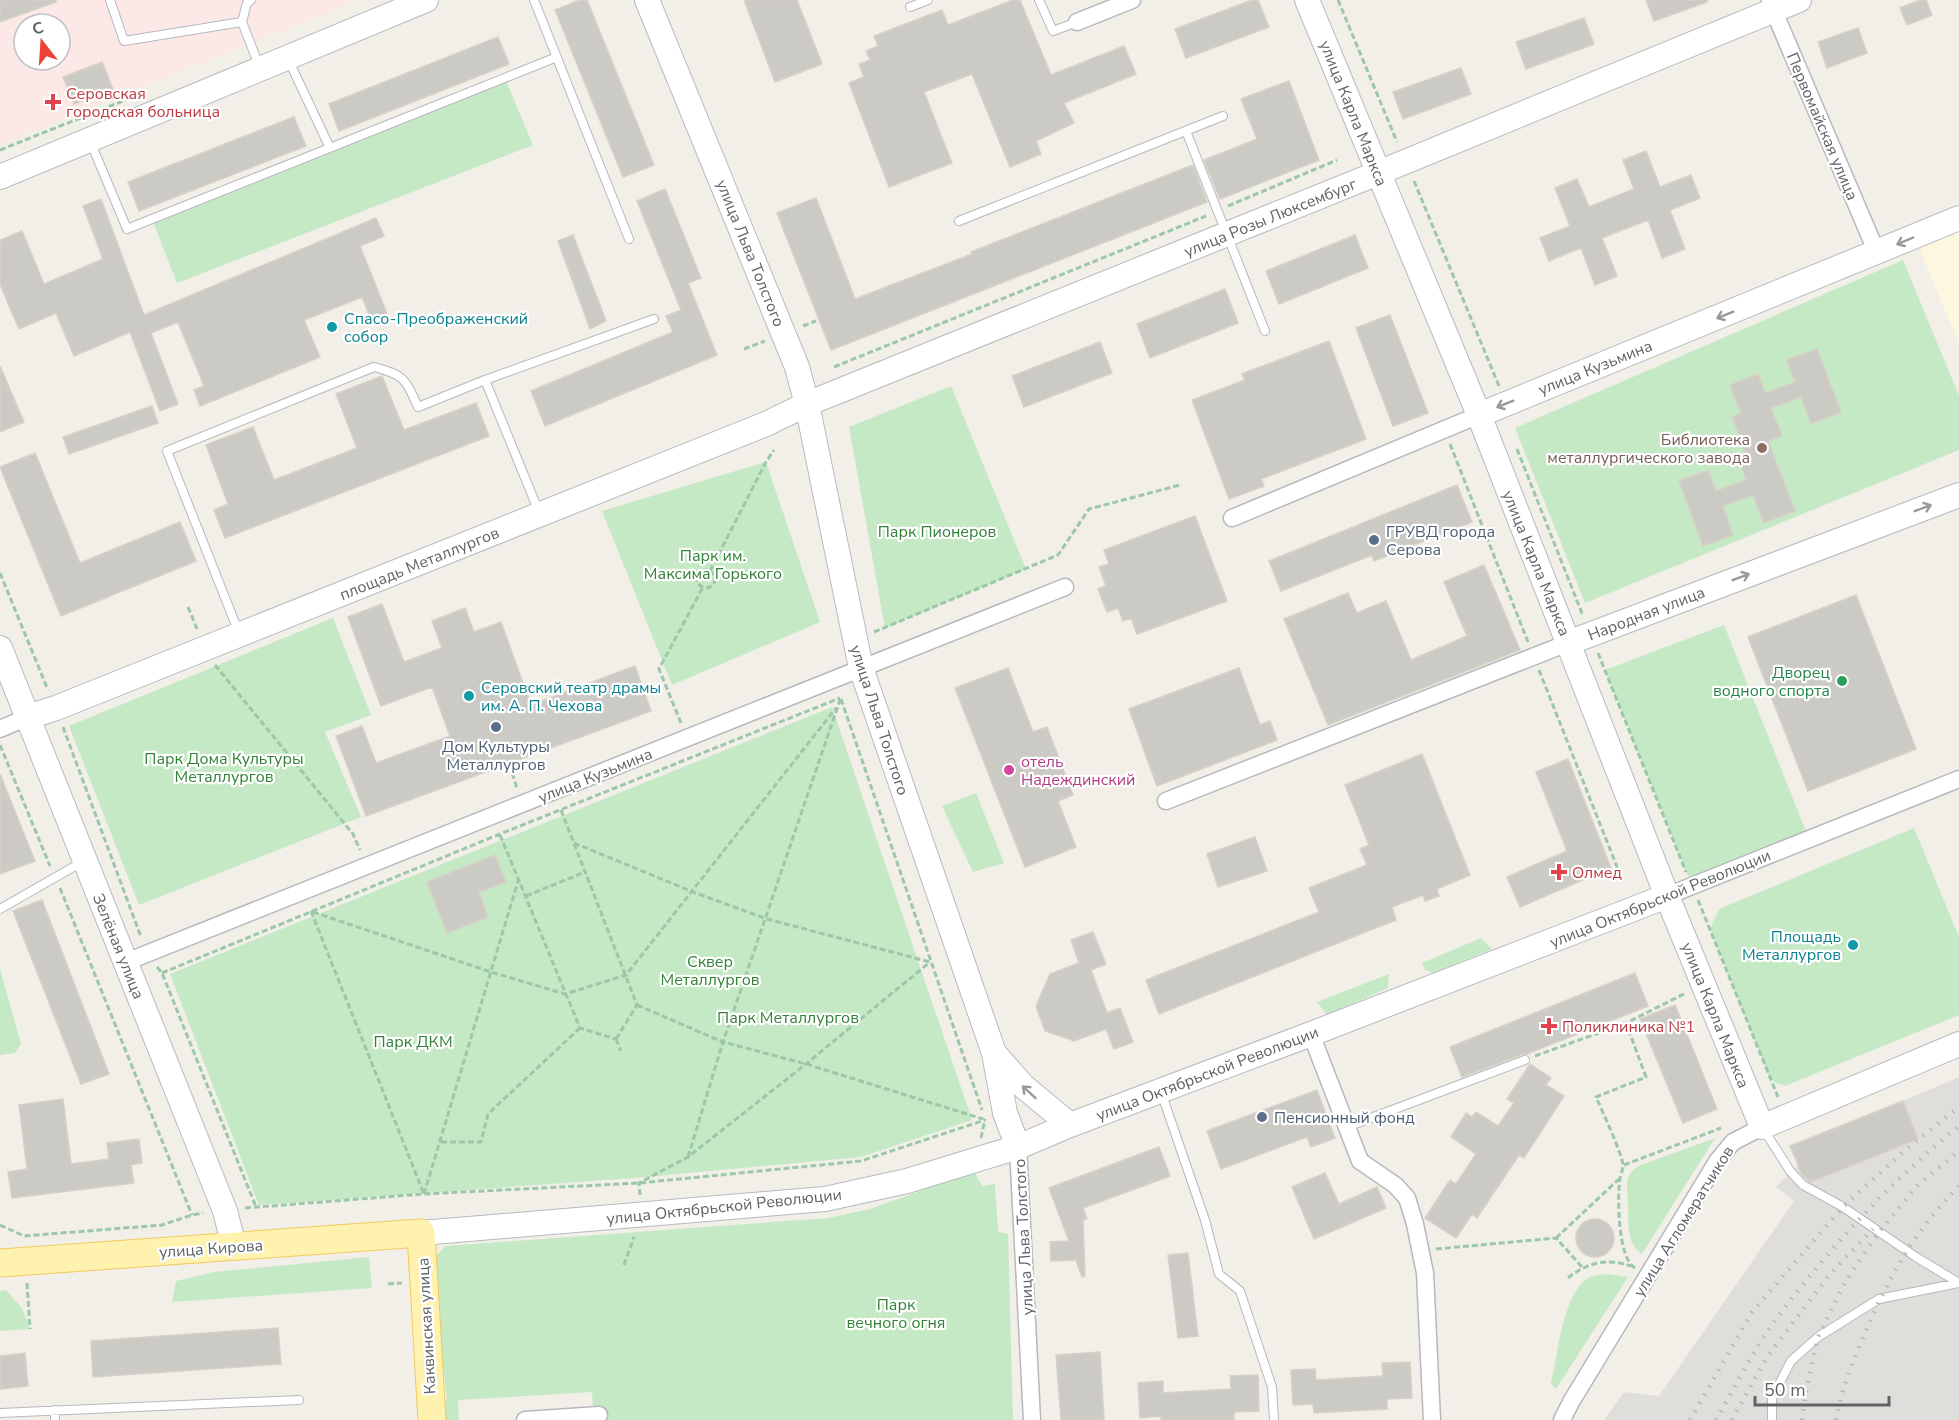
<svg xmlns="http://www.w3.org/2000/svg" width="1959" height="1420" font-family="'Nunito Sans',sans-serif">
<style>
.commercial{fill:#fef7e0}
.industrial{fill:#e0deda}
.medical{fill:#fce8e6;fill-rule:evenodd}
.green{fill:#c5e8c5}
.building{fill:#cccac5;stroke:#d6d1c6;stroke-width:1.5}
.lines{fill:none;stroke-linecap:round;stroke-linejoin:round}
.lane-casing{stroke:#b5b8bc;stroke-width:10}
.street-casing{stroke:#b5b8bc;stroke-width:19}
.secondary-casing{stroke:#b6babf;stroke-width:26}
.primary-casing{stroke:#f2c960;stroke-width:29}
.path{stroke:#9cc7a9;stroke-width:3;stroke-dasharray:6 3;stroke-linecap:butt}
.lane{stroke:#fff;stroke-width:8}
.street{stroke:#fff;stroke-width:16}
.secondary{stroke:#fff;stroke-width:24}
.primary{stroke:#fff2af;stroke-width:27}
.rail{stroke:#b6b7b8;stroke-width:4.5;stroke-dasharray:1.5 8;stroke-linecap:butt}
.oneway{stroke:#979a9d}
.health-dot{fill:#e0444e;stroke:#fff;stroke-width:2}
.culture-dot{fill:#0f9aa8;stroke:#fff;stroke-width:2}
.education-dot{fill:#8d6e63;stroke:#fff;stroke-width:2}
.service-dot{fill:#5c6f8a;stroke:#fff;stroke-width:2}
.leisure-dot{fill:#2e9e5b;stroke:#fff;stroke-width:2}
.hotel-dot{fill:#d1479c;stroke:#fff;stroke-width:2}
.labels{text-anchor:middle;stroke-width:4.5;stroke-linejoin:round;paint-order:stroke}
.health-label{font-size:16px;fill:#be3a42;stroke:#fff;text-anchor:start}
.street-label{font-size:16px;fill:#5f6368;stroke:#fff}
.culture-label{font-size:16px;fill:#0d838f;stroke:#fff;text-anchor:start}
.education-label{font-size:16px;fill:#785e54;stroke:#fff;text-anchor:end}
.park-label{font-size:16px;fill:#348238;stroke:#fff}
.service-label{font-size:16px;fill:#4e5e75;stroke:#fff;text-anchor:start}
.leisure-label{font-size:16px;fill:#27864d;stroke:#fff;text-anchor:end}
.hotel-label{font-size:16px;fill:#b23c85;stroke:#fff;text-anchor:start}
</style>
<rect width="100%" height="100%" fill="#f1efe8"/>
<path class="commercial" d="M1959,231V344L1919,248Z"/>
<path class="industrial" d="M1959,1077V1420H1604L1624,1392L1659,1396L1794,1201L1776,1187L1798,1165L1790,1146L1903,1101Z"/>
<path class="medical" d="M0,0H359L0,144ZM24,24H60V60H24Z"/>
<path class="green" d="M506,81L533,145L177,283L153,222Z
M1903,260L1959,396V450L1585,603L1515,428Z
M951,386L1026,569L885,628L849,427Z
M766,462L820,622L672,685L602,511Z
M333,618L371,715L325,732L361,817L139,905L69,726Z
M1724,625L1809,839L1692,886L1605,670Z
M832,707L972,1120L861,1157L635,1178L259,1205L170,974Z
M976,793L1004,863L973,872L942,806Z
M1914,828L1959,937V1015L1785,1086L1774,1082L1769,1076L1710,929L1719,909Z
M1481,938L1492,949L1433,973L1425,970L1422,963Z
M0,969L21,1044L15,1053L0,1055Z
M1389,974L1388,988L1327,1015L1317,1002Z
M1715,1138L1642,1254C1625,1242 1629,1220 1628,1202C1628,1194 1626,1185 1628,1178C1631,1171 1635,1168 1641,1165Z
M974,1172L982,1186L995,1184L998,1232L1008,1234L1013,1420H594L592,1392L458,1400L459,1420H441L440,1401L447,1400L431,1260L446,1246L828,1218L870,1209Z
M369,1257L372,1288L172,1302L176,1281L214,1272Z
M1608,1274L1628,1277L1556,1389L1551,1383C1558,1355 1562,1299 1585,1280C1592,1275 1600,1275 1608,1274Z
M6,1290L22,1308L30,1329L0,1331V1291Z"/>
<path class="building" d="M0,0H56V2L0,22Z
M580,0H587L654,165L623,177L555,10Z
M744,0H797L822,64L775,82Z
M1013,0H1020L1051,75L1124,46L1136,74L1064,103L1074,123L1036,141L1041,154L1010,167L972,74L924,92L952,163L889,187L849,83L864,77L859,64L870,60L866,51L878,46L874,36L942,10L948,25Z
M1252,0H1258L1269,27L1186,58L1175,29Z
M1646,0H1707V2L1654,21Z
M1920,0H1926L1932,15L1907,25L1900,8Z
M1584,18L1594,44L1526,69L1516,42Z
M1858,28L1867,53L1827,68L1818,42Z
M498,37L509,64L339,131L329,104Z
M102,62L113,89L74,104L63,77Z
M1461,68L1471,94L1403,119L1393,92Z
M1289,81L1319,160L1220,199L1204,160L1257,139L1241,99Z
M294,117L306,146L139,211L128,182Z
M1646,151L1660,187L1691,175L1700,198L1670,210L1685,249L1662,258L1648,220L1602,238L1617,276L1595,285L1581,248L1549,261L1540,238L1570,226L1555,188L1577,179L1589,207L1634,189L1623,160Z
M1193,165L1207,202L831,350L777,213L816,198L855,299L972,254L971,252Z
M665,189L701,278L688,283L717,355L545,426L531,391L673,332L666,316L681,310L637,201Z
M101,199L144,315L376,218L384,236L360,246L388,316L372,322L362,297L304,320L320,357L200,406L194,390L204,386L178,322L151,333L178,404L160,411L130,332L74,356L56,313L19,329L0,284V240L22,231L44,284L103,259L83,206Z
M573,235L606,321L590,329L558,241Z
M1355,235L1368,268L1279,304L1266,271Z
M1225,289L1238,323L1150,358L1137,324Z
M1390,315L1428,413L1393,426L1356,328Z
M1329,341L1366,439L1261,479L1264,486L1229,499L1192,400L1245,380L1242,374Z
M1100,342L1112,373L1024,407L1012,376Z
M1817,349L1841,412L1811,424L1801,397L1771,408L1782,436L1768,441L1795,511L1764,523L1753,495L1723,506L1733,535L1703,546L1679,481L1708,470L1716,491L1746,480L1739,460L1747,457L1732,417L1741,413L1730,385L1758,374L1765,393L1795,382L1787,360Z
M0,366L24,422L0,432Z
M382,376L404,430L476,403L489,436L225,538L214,510L228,504L206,445L253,427L274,480L357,448L336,394Z
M152,406L158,423L69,454L63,437Z
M35,453L80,563L180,522L196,561L61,616L0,467Z
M1457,485L1472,522L1374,561L1372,555L1281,591L1269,561Z
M1195,516L1227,601L1137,634L1131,618L1123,621L1118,608L1107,612L1098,589L1106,586L1099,567L1109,564L1104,550Z
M1484,565L1520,650L1328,725L1284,619L1348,593L1357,613L1386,601L1411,660L1467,636L1444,582Z
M1856,595L1916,749L1808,791L1748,637Z
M382,604L404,662L442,648L432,621L465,608L474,632L501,622L531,705L635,666L651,711L366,816L336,736L362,726L376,763L450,736L432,687L381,706L348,617Z
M1008,668L1033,732L1047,727L1073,795L1058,801L1076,847L1025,867L955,688Z
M1239,668L1260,725L1270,721L1277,740L1157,786L1129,709Z
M1422,754L1470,875L1437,889L1439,896L1425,901L1423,895L1392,907L1396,920L1159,1014L1146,980L1319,912L1309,888L1367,865L1360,849L1369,845L1345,785Z
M1568,759L1611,868L1520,907L1507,877L1567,851L1536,772Z
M0,774L35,861L0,874Z
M1255,837L1267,871L1218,887L1207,854Z
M495,855L506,882L479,892L488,917L447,933L427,882Z
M42,900L109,1074L81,1084L13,911Z
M1093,932L1106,964L1091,970L1107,1013L1120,1008L1133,1042L1114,1049L1106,1029L1074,1041L1045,1031L1036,1006L1050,974L1079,963L1071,940Z
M1635,973L1648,1006L1527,1054H1523L1462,1077L1450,1047Z
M1675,1005L1717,1109L1683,1123L1640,1019Z
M1530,1064L1551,1078L1546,1085L1564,1096L1524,1158L1519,1155L1477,1218L1472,1214L1456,1238L1425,1218L1450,1180L1456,1184L1476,1154L1451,1137L1466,1113L1472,1117L1476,1112L1498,1126L1514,1103L1507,1099Z
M1317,1090L1335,1138L1311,1147L1307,1137L1221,1169L1207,1131Z
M63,1099L71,1164L109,1159L107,1143L139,1139L142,1163L131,1165L134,1183L12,1198L8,1172L27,1169L19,1105Z
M1903,1101L1918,1139L1810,1182L1802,1174L1790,1146Z
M1159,1147L1170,1176L1083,1208L1087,1219L1083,1220L1085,1276L1082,1277L1076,1260L1051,1261L1050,1242L1069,1241L1049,1188Z
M1325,1173L1339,1204L1377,1187L1386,1208L1314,1239L1292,1187Z
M1576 1238a19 19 0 1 1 38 0a19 19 0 1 1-38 0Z
M1188,1253L1198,1336L1178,1338L1168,1255Z
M278,1328L281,1364L93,1377L91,1341Z
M1100,1352L1104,1420H1061L1056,1355Z
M25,1353L28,1386L0,1389V1356Z
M1410,1362L1412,1398L1387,1399V1409L1314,1413L1313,1404L1293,1405L1291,1370L1315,1369L1316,1380L1383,1376L1382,1363Z
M1258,1375L1259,1411L1234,1412V1420H1161V1416L1140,1418L1138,1383L1163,1381V1393L1231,1389L1230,1376Z"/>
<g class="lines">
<defs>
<path id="lane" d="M110,0L124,41L242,22
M251,0L247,3L242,22L260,68
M534,0L629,239
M1039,0L1053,31L1077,22
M910,7L928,0
M288,59L330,148
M1186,131L1265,331
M90,141L127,229L557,57
M959,221L1223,116
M485,380L654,319
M239,633L167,451L374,367C404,375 405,378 418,407L485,380L539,512
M0,909L82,862
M1161,1092L1205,1220L1219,1274L1240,1291L1272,1387L1274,1420
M1347,1127L1525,1060
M1764,1130L1790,1171L1803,1185L1843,1207L1916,1257L1959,1283
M55,1410V1420
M0,1413L299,1400
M1772,1420V1398L1791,1361L1818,1337L1879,1299L1959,1283"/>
<path id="street" d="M1770,2L1877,253
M1077,22L1132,0
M1232,518L1479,415
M0,729L28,717
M1166,801L1568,643
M1667,896L1959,779
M126,962L1065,587
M1311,1034L1360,1161L1395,1185L1407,1198L1415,1224L1425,1273L1432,1420
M1018,1147L1032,1420
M525,1420L599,1415
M1562,1420L1571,1402L1718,1160L1733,1142L1762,1127"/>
<path id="secondary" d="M647,0L797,367L807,404L861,668L994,1053L1005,1113L1018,1147
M1307,0L1479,415L1667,896L1762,1127L1959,1044
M0,177L426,0
M1479,415L1959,218
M1568,643L1959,495
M0,648L225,1211L234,1246
M28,717L56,708L766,424L807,404L1378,173L1799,0
M994,1053L1023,1086L1070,1125
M421,1233L825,1199L907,1181L1018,1147L1070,1125L1311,1034L1667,896"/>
<path id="primary" d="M0,1263L421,1233L432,1420"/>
</defs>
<use href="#lane" class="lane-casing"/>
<use href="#street" class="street-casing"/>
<use href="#secondary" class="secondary-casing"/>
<use href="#primary" class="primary-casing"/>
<path class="path" d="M1338,0L1397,142
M0,150L138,95
M1414,181L1499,386
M1228,206L1337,160
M803,326L816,321
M744,349L765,341
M834,367L1206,216
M1450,444L1528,642
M1517,449L1583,616
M697 579a9 9 0 1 1 18 0a9 9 0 1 1-18 0Z
M710,571L766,462L774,450
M0,573L48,690
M188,607L197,629
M874,632L1058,555L1089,509L1180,485
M1598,653L1686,872
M215,665L353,834L360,850
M1539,670L1623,882
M841,699L982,1110
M681,723L659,669L703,587
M63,727L141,937
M0,745L50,866
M512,773L517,788
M561,810L637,1005L616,1039
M500,835L580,1028L616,1039
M574,843L693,892L767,919L930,962
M60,888L192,1215
M526,896L585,872
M1698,900L1778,1097
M311,911L424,1194
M313,912L491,972L565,994L626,975L836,708
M157,967L162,973L256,1207
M162,973L500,834L840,698
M637,1005L723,1042L806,1064L983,1119
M616,1039L621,1051
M1535,1056L1626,1023
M981,1138L985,1119
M441,1142H481L488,1114L580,1028
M688,1157L723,1042L840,700
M1624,1165L1721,1128
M424,1194L519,878
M640,1195L639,1183L688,1157L806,1064L930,962
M245,1208L424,1194L639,1183L861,1161L985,1120
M0,1225L24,1236L162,1225L192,1215L203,1213
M1556,1238L1619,1179
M1436,1249L1556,1238L1582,1267
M624,1265L634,1237
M1635,1268C1618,1259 1617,1197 1620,1179C1620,1175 1623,1170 1623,1166C1624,1158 1601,1108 1596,1097L1646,1077L1626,1023L1686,993
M1568,1278C1588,1262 1607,1258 1631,1266
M27,1283L30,1329
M388,1284L402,1283"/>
<use href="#lane" class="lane"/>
<use href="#street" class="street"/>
<use href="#secondary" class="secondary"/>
<use href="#primary" class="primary"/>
<path class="rail" d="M1690,1420L1752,1312L1843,1207L1904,1151L1959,1107
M1716,1420C1734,1389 1751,1354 1772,1325C1826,1251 1888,1184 1959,1126
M1732,1420L1767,1357L1830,1274L1873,1229
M1802,1420L1807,1387L1818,1337L1845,1282L1879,1232L1918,1185L1959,1151
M1836,1420C1841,1391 1849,1372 1860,1345C1885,1284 1912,1233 1959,1186"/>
</g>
<defs><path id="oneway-shaft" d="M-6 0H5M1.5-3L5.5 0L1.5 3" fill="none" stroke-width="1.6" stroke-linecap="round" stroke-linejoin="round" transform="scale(1.5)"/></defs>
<g class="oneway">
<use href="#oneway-shaft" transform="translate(1905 241) rotate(157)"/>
<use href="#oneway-shaft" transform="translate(1725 315) rotate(158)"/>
<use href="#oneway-shaft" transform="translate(1505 404) rotate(158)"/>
<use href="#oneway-shaft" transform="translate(1923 508) rotate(-21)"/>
<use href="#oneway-shaft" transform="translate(1741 577) rotate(-21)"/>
<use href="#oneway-shaft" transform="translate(1029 1092) rotate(-137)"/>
</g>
<g class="health-dot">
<path d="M50 93h6v6h6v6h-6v6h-6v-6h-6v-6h6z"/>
<path d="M1556 863h6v6h6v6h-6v6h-6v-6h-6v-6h6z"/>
<path d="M1546 1017h6v6h6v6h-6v6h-6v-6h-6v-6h6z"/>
</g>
<g class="culture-dot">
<circle cx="332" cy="327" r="6"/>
<circle cx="469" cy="696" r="6"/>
<circle cx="1853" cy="945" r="6"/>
</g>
<circle class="education-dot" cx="1762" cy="448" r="6"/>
<g class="service-dot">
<circle cx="1374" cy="540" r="6"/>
<circle cx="496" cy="727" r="6"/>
<circle cx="1262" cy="1117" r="6"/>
</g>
<circle class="leisure-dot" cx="1842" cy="681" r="6"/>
<circle class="hotel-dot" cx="1009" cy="770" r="6"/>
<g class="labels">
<g class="health-label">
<text x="66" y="99">Серовская<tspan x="66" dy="18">городская больница</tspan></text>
<text x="1572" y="878">Олмед</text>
<text x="1562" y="1032">Поликлиника №1</text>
</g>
<g class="street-label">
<text transform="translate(1354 113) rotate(68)" y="6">улица Карла Маркса</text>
<text transform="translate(1823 126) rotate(67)" y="6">Первомайская улица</text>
<text transform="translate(1270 217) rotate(-22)" y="6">улица Розы Люксембург</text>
<text transform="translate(751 253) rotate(68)" y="6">улица Льва Толстого</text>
<text transform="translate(1595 367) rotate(-22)" y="6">улица Кузьмина</text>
<text transform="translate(419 563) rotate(-22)" y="6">площадь Металлургов</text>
<text transform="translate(1537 563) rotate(68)" y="6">улица Карла Маркса</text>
<text transform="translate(1646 613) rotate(-21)" y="6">Народная улица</text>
<text transform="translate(880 720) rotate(72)" y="6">улица Льва Толстого</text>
<text transform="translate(595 775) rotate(-22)" y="6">улица Кузьмина</text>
<text transform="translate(1660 898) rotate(-22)" y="6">улица Октябрьской Революции</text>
<text transform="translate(119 946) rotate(68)" y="6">Зелёная улица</text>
<text transform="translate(1716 1015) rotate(68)" y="6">улица Карла Маркса</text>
<text transform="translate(1207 1073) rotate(-21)" y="6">улица Октябрьской Революции</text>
<text transform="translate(724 1206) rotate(-6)" y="6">улица Октябрьской Революции</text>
<text transform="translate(1683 1221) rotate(-58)" y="6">улица Агломератчиков</text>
<text transform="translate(1023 1237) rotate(-93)" y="6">улица Льва Толстого</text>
<text transform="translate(211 1248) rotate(-4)" y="6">улица Кирова</text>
<text transform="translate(426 1326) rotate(-93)" y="6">Каквинская улица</text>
</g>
<g class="culture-label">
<text x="344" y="324">Спасо-Преображенский<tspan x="344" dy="18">собор</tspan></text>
<text x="481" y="693">Серовский театр драмы<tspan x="481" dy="18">им. А. П. Чехова</tspan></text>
<text x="1841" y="942" text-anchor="end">Площадь<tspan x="1841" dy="18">Металлургов</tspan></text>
</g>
<g class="education-label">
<text x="1750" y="445">Библиотека<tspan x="1750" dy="18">металлургического завода</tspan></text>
</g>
<g class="park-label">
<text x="937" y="537">Парк Пионеров</text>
<text x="713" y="561">Парк им.<tspan x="713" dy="18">Максима Горького</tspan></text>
<text x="224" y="764">Парк Дома Культуры<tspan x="224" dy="18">Металлургов</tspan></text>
<text x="710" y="967">Сквер<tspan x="710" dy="18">Металлургов</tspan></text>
<text x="788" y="1023">Парк Металлургов</text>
<text x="413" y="1047">Парк ДКМ</text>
<text x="896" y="1310">Парк<tspan x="896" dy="18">вечного огня</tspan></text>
</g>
<g class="service-label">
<text x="1386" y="537">ГРУВД города<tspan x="1386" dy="18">Серова</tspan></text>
<text x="496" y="752" text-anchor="middle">Дом Культуры<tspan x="496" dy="18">Металлургов</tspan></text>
<text x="1274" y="1123">Пенсионный фонд</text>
</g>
<g class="leisure-label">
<text x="1830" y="678">Дворец<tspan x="1830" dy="18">водного спорта</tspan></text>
</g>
<g class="hotel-label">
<text x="1021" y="767">отель<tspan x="1021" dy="18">Надеждинский</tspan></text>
</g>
</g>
<g transform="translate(42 42) rotate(343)"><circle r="28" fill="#ffffff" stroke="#bfc1c3" stroke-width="1.5"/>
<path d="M0-4.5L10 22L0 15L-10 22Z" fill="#ea4335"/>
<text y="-9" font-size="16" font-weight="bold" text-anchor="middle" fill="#5f6368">С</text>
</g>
<path d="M1755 1396v9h134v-9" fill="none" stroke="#5f6368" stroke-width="3"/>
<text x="1764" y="1396" font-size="18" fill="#5f6368" stroke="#ffffff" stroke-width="4.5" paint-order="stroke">50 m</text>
</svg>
